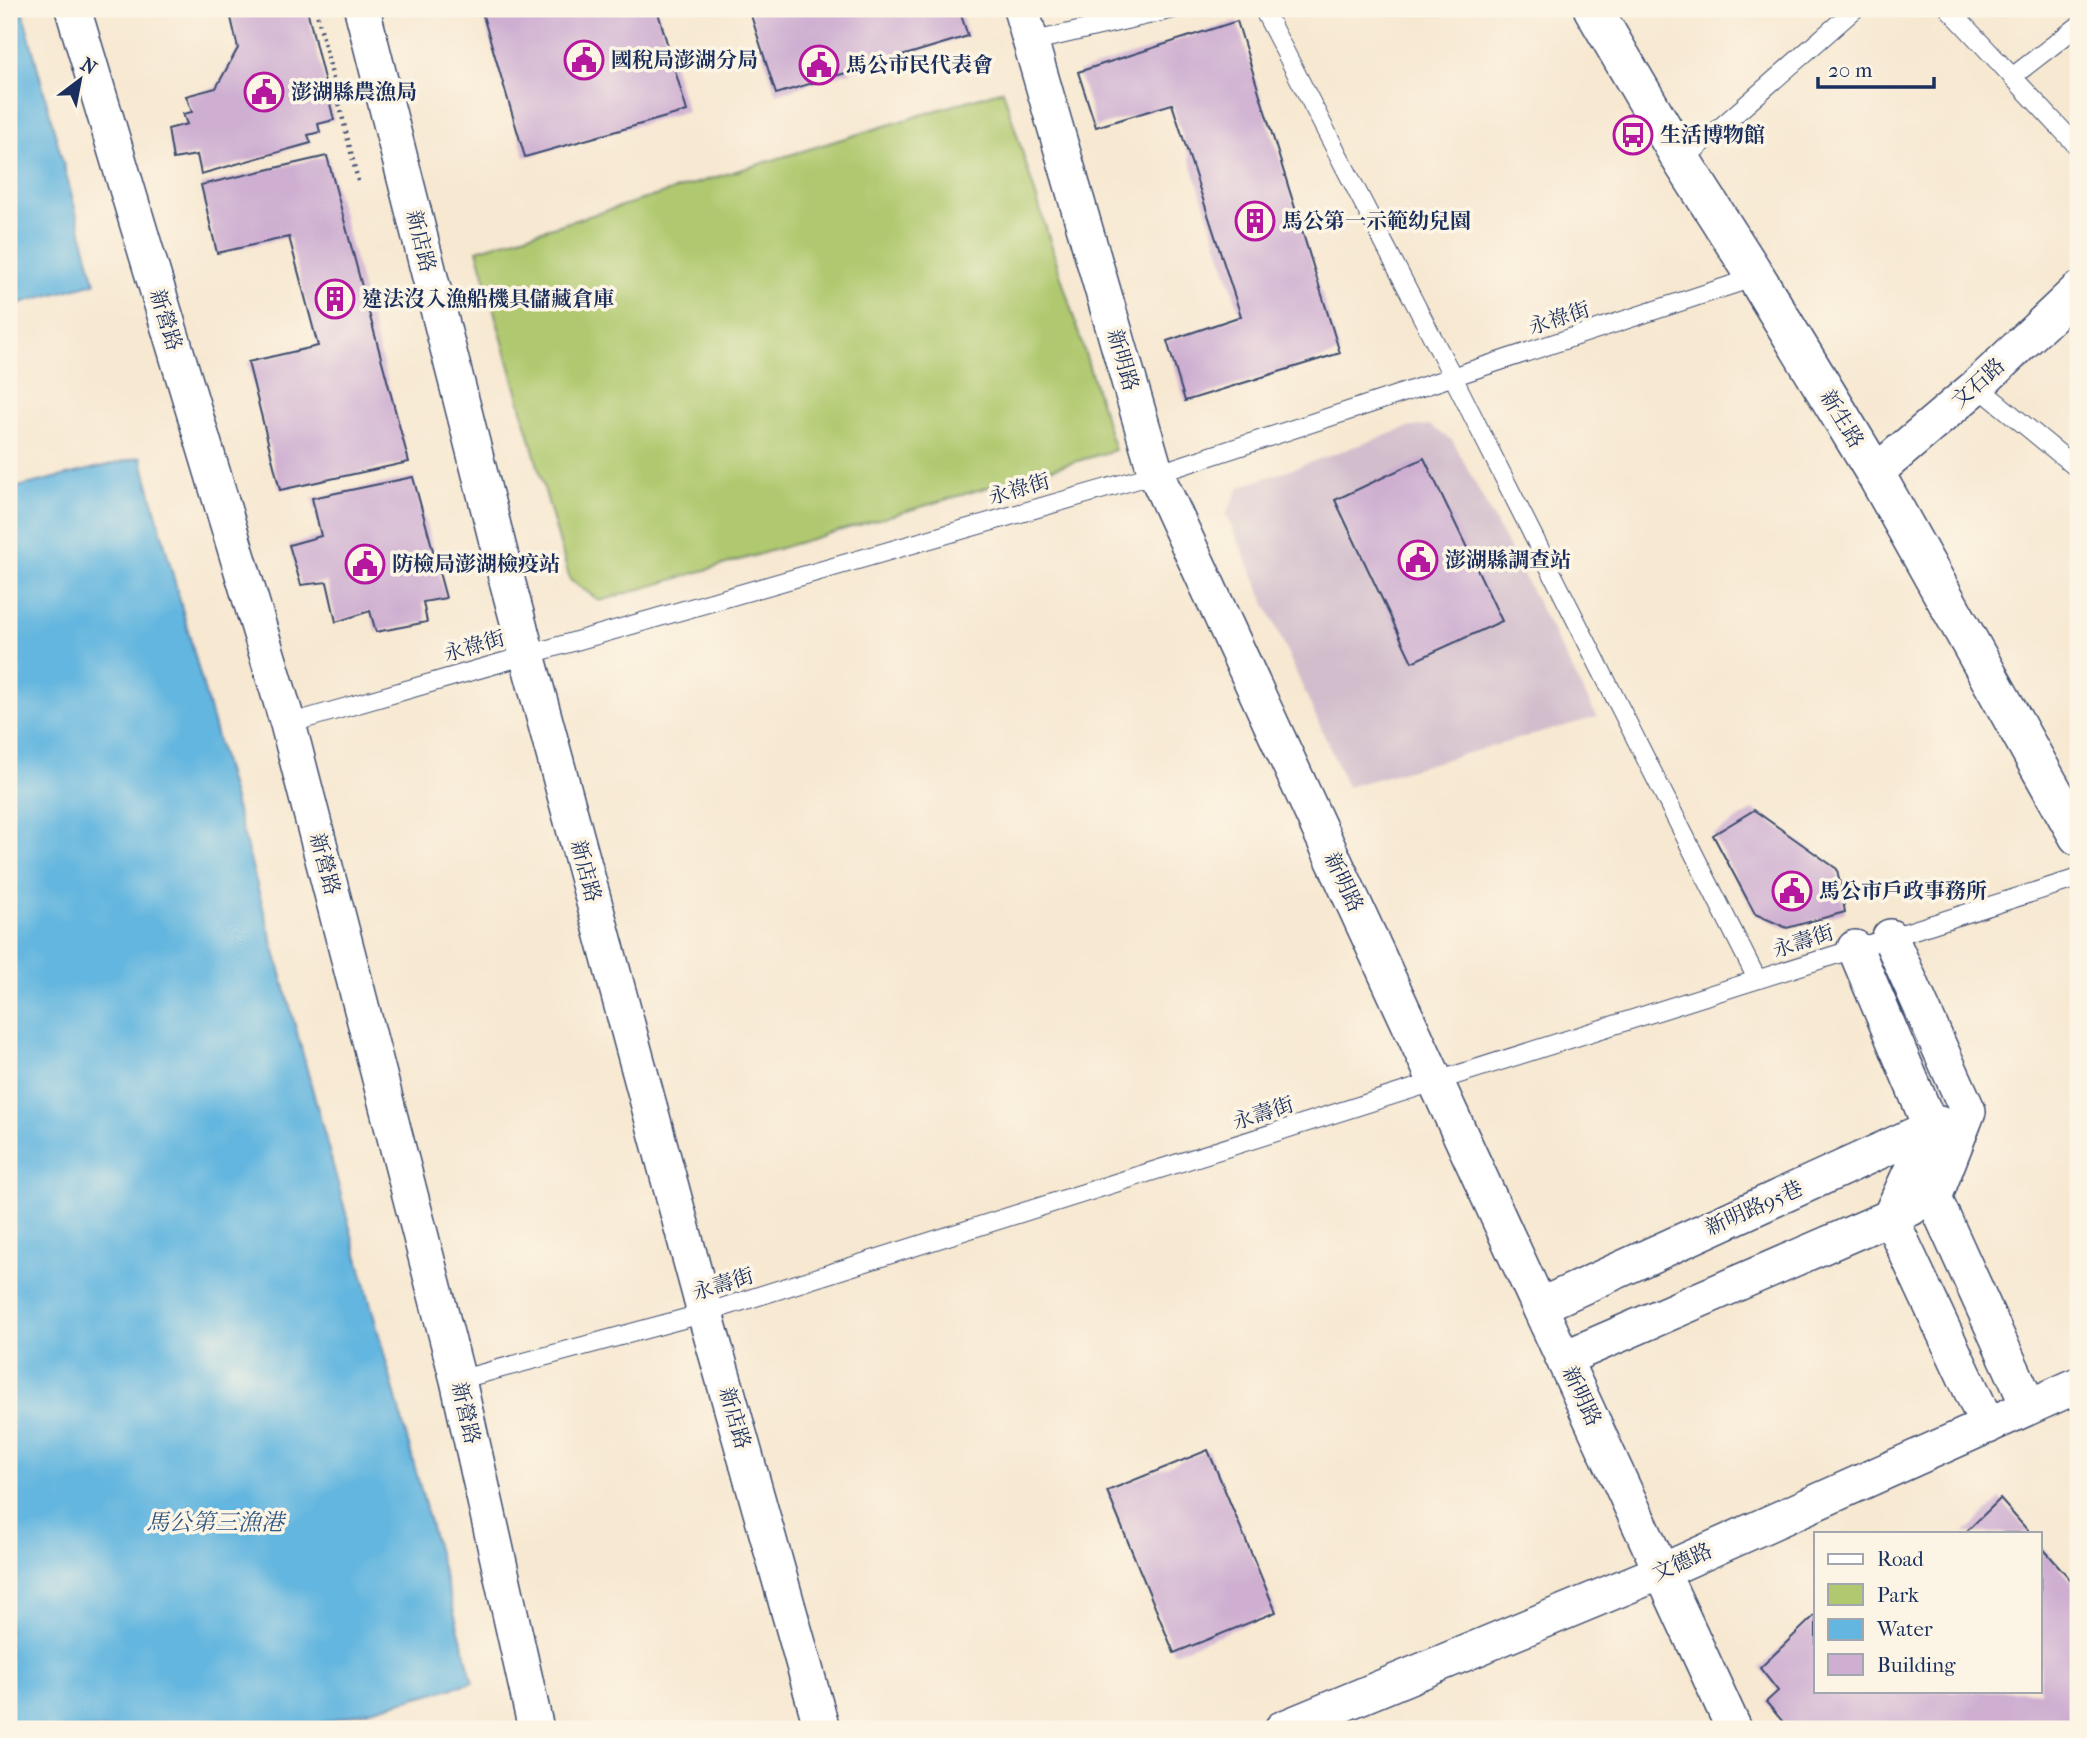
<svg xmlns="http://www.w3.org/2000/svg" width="2087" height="1738" font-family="'IM FELL French Canon','Noto Serif TC',serif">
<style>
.industrial{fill:#d1bdcc}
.green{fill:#b0c96f;stroke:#667c66;stroke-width:2}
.water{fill:#63b6df;stroke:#3f729e;stroke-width:2}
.building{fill:#ceaed1}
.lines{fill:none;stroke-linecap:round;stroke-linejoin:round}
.lane-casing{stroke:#3c4b6f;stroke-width:20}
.street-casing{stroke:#3c4b6f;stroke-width:38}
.secondary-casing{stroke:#3c4b6f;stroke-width:41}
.path{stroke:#3c4b6f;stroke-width:4.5;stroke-dasharray:2 5;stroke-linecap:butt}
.lane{stroke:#fff;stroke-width:18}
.street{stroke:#fff;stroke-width:35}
.secondary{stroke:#fff;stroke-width:38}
.labels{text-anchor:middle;stroke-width:7;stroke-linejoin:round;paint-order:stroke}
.poi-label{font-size:21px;font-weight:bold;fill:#1b2f5e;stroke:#fcf5e5;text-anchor:start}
.street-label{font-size:21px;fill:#1b2f5e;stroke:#fcf5e5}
.water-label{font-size:23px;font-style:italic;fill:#315885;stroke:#fcf5e5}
</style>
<rect width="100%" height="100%" fill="#fcf5e5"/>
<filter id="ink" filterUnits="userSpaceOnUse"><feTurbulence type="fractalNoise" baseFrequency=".0143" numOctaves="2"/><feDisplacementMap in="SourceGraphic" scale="14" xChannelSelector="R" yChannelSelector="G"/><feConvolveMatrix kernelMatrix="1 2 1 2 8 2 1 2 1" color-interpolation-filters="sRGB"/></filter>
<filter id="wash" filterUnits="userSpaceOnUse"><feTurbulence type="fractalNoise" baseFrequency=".00686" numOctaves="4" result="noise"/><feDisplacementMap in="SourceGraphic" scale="28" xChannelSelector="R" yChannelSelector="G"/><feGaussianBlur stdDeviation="1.57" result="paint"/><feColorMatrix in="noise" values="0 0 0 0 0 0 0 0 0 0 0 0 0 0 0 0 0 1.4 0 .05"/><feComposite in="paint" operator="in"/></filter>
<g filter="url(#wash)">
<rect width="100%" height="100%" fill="#f7e8d1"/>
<path class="industrial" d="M1429,425L1453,441L1597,717L1347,787L1226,514L1240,487L1407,428Z"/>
<path class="green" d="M1003,90L1115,450L600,601L570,580L477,250Z"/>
<path class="water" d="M9,9H22L95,283L9,306Z
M141,457L473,1682L301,1729H9V489Z"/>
<g id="blocks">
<path class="building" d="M229,9H307L334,120L318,124L320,132L308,135L311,143L201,174L197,155L173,159L168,129L187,124L183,114L192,112L186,96L216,88L238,48Z
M481,9H657L687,111L525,157Z
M749,9H959L968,36L776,94Z
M1237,21L1340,353L1185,401L1167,341L1241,316L1172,104L1096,127L1078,72Z
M327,156L409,462L280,490L248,362L318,346L289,237L217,253L201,185Z
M1424,458L1502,621L1412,662L1335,500Z
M413,477L446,598L423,602L427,622L376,632L370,611L336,622L327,582L301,585L289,545L321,536L312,498Z
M1754,810L1837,869L1845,912L1787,928L1755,914L1713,835Z
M1208,1450L1276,1612L1174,1653L1107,1491Z
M2000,1499L2030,1533H1965Z
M2040,1545L2078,1588V1729H1789L1766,1702L1778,1691L1760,1668L1816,1614V1691H2040Z"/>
</g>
</g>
<g filter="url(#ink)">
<use href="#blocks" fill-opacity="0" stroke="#3c4b6f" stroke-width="2"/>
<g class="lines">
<defs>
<path id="lane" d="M1263,9L1453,377L1757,979
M1949,9L2078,147
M1030,42L1174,9
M2012,77L2078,26
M1682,161L1855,9
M1977,386L2078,469
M288,724L1156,474L1756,277
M458,1380L705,1313L2078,878"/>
<path id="street" d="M73,9L288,724L458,1380L536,1729
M362,9L505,573L705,1313L822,1729
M1021,9L1156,474L1734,1729
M1875,473L1977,386L2078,290
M1890,937L1968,1111L1934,1198L2029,1407
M1855,948L1931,1128L1890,1217L1988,1426
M1540,1306L1939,1124
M1565,1358L1911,1208
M1282,1729L1663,1571L2078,1385"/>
<path id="secondary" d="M1593,9L1682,161L1756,277L1875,473L2078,836"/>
</defs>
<use href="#lane" class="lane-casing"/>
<use href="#street" class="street-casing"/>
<use href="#secondary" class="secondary-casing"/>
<path class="path" d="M316,9L359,185"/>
<use href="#lane" class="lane"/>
<use href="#street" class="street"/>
<use href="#secondary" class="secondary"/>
</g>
</g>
<defs>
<symbol id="civic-ring" viewBox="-11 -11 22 22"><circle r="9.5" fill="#fcf5e5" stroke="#b5179e" stroke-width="1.5"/><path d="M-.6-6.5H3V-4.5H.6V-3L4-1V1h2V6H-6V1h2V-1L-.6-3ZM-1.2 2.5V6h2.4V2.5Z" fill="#b5179e"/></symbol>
<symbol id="bus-ring" viewBox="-11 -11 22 22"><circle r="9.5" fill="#fcf5e5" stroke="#b5179e" stroke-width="1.5"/><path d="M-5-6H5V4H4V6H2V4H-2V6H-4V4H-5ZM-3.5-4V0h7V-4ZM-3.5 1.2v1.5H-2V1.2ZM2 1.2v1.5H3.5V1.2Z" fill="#b5179e"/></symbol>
<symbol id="building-ring" viewBox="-11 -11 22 22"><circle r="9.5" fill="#fcf5e5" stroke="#b5179e" stroke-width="1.5"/><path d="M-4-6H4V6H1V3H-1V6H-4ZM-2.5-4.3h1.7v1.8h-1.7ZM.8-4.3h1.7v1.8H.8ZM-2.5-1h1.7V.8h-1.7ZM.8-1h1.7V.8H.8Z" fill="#b5179e"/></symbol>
</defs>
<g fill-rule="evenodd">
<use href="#civic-ring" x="562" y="38" width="44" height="44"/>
<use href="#civic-ring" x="797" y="43" width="44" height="44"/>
<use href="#civic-ring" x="242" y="70" width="44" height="44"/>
<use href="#bus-ring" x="1611" y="113" width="44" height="44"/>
<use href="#building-ring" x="1233" y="199" width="44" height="44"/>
<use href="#building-ring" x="313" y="277" width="44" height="44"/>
<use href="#civic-ring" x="1396" y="538" width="44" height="44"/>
<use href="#civic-ring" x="343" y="542" width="44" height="44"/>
<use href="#civic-ring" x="1770" y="869" width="44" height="44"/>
</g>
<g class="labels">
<g class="poi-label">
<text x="611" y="67">國稅局澎湖分局</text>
<text x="846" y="72">馬公市民代表會</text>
<text x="291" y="99">澎湖縣農漁局</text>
<text x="1660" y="142">生活博物館</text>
<text x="1282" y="228">馬公第一示範幼兒園</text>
<text x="362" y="306">違法沒入漁船機具儲藏倉庫</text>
<text x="1445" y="567">澎湖縣調查站</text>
<text x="392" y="571">防檢局澎湖檢疫站</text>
<text x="1819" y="898">馬公市戶政事務所</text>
</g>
<g class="street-label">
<text transform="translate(421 241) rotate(76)" y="7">新店路</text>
<text transform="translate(1559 318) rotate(-18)" y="7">永祿街</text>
<text transform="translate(166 320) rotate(73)" y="7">新營路</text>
<text transform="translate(1123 360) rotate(74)" y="7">新明路</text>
<text transform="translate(1978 383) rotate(-42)" y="7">文石路</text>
<text transform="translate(1842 419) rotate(59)" y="7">新生路</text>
<text transform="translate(1019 489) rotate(-16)" y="7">永祿街</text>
<text transform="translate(474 646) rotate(-16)" y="7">永祿街</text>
<text transform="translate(325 864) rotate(75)" y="7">新營路</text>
<text transform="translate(586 871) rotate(75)" y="7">新店路</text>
<text transform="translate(1344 882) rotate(65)" y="7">新明路</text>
<text transform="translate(1803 941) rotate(-18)" y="7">永壽街</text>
<text transform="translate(1263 1113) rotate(-18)" y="7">永壽街</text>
<text transform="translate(1754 1208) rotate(-24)" y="7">新明路95巷</text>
<text transform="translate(723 1284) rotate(-17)" y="7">永壽街</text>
<text transform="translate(1582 1396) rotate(65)" y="7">新明路</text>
<text transform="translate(466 1413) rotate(77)" y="7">新營路</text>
<text transform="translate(735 1418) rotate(74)" y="7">新店路</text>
<text transform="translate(1682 1562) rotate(-24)" y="7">文德路</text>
</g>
<g class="water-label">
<text x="215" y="1530">馬公第三漁港</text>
</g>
</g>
<rect width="2087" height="1738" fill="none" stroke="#fcf5e5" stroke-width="35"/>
<rect x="1814" y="1532" width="228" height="161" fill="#fcf5e5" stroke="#a2a6af" stroke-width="2"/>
<rect x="1828" y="1554" width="35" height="10" fill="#ffffff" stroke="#a2a6af" stroke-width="2"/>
<text x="1877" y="1566" font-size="21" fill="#1b2f5e">Road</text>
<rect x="1828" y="1584" width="35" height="21" fill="#b0c96f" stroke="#a2a6af" stroke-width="2"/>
<text x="1877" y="1602" font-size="21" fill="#1b2f5e">Park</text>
<rect x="1828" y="1619" width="35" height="21" fill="#63b6df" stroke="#a2a6af" stroke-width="2"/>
<text x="1877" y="1636" font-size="21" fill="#1b2f5e">Water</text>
<rect x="1828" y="1654" width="35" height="21" fill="#ceaed1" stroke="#a2a6af" stroke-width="2"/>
<text x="1877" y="1672" font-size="21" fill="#1b2f5e">Building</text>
<g transform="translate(80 80) rotate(32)" stroke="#fcf5e5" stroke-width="5" paint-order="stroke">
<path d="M0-5L12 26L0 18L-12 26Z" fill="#1b2f5e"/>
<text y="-10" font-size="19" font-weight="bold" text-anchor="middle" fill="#1b2f5e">N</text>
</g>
<path d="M1818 77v10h116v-10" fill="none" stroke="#1b2f5e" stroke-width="3.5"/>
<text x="1828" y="77" font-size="21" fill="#1b2f5e" stroke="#fcf5e5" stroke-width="5" paint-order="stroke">20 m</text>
</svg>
